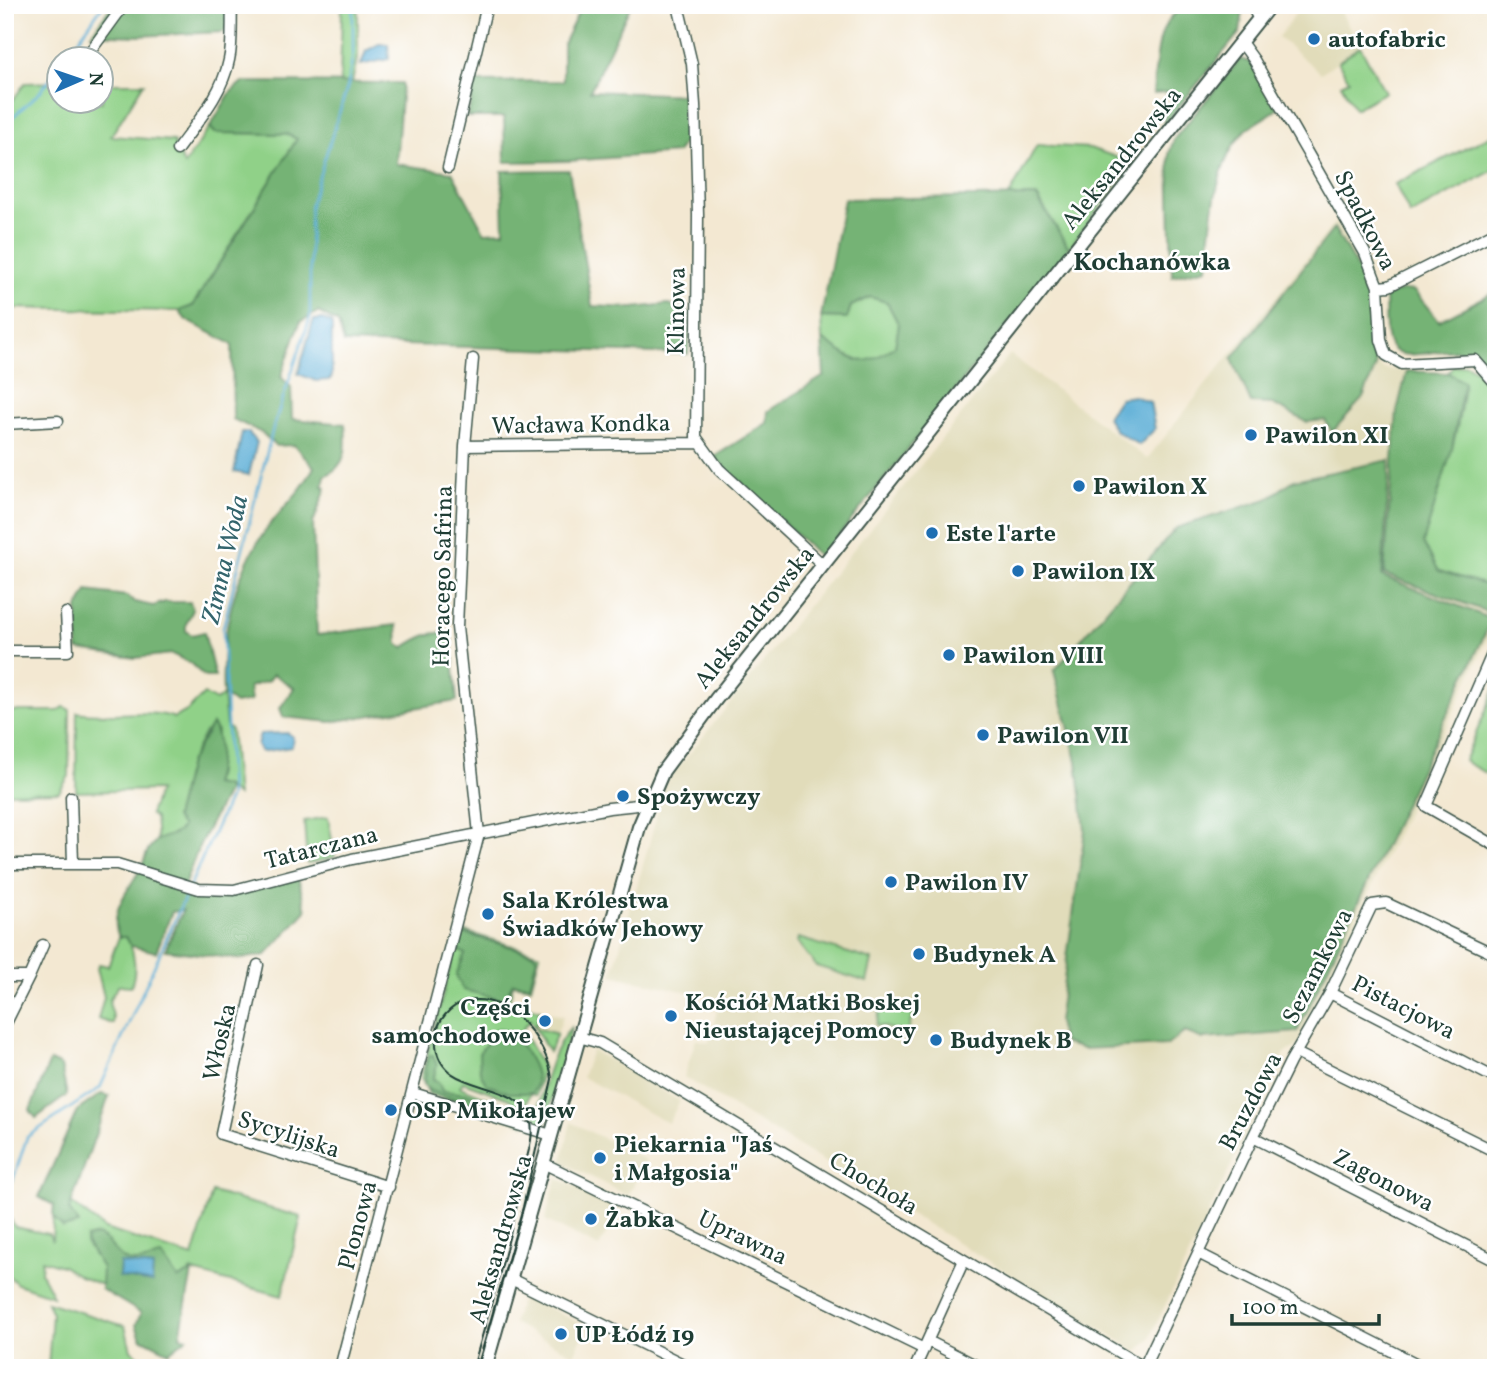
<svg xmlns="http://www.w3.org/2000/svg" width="1501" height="1373" font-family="Vollkorn,serif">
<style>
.built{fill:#e1dcba}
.green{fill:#90d188;stroke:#58875e;stroke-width:2}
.forest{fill:#74b374;stroke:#4a7854;stroke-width:2}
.water{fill:#5baed6;stroke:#3d7685;stroke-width:2}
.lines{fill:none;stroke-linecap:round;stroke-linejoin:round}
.stream{stroke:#5baed6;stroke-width:2.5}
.street-casing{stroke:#3f574c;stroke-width:13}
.secondary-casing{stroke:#3f574c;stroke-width:16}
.street{stroke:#fff;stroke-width:10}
.secondary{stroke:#fff;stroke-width:12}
.tram{stroke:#1f3d34;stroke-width:2}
.poi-dot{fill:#1f6fb2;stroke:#fff;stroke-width:2.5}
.labels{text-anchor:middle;stroke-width:5;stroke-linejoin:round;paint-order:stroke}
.poi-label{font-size:24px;font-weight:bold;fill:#1f3d34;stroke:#fff;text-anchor:start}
.street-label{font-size:24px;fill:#1f3d34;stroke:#fff}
.neighbourhood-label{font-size:26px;font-weight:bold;fill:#1f3d34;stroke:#fff}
.water-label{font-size:26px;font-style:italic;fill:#34656d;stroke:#fff}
</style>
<rect width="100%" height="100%" fill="#fff"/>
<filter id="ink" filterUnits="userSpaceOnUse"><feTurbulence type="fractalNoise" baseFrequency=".0143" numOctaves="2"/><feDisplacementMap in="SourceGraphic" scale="14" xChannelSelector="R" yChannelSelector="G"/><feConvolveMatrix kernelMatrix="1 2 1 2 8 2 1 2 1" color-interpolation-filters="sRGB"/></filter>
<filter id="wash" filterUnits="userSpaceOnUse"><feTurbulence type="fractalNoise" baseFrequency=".00686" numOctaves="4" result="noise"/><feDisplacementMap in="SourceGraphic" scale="28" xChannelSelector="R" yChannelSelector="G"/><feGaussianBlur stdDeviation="1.57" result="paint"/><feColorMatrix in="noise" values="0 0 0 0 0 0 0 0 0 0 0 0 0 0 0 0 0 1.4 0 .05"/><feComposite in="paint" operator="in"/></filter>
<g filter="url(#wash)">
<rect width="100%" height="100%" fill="#f3e8d2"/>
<path class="built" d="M1302,5H1352L1341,12L1360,46L1321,73L1278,37Z
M1336,221L1368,279L1377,363L1383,369L1407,371L1397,411L1496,621L1299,1042L1295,1048L1284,1053L1149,1340L1137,1351L684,1077L696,1039L709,1042L720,999L612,975L666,783L1010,354L1147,459Z
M540,1010L563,1016L557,1034L535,1028Z
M592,1050L680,1101L668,1123L582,1077Z
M571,1122L646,1160L628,1196L562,1162Z
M557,1178L619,1208L599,1247L545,1220Z
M523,1295L587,1327L574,1355L513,1323Z"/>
<path class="green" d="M324,5H358V54L352,83H340L342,7Z
M1360,46L1385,92L1355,109L1341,84L1349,80L1338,62Z
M59,82L60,102H102V83H144L111,136L173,141L184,165L210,127L215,133L287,134L297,139L192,306L179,311L5,308V148L10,136H5V111L25,83Z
M1496,133V169L1410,215L1395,184Z
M1037,145L1090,148L1130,162L1129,168L1069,248L1037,196H1009Z
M870,297L887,302L899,325L895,346C859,372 855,360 822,339L821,317L847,318L851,306Z
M1466,364L1478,371L1496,399V588L1439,571L1423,543C1438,490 1460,437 1464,382L1448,373L1453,366Z
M1496,687V779L1464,761Z
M204,694L216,701L223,695L226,726L231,730L237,796L225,786L213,784L217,773V730L205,732L189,763L175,818L183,827L176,835L157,840L155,818L150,814L159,790L76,792L77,712C105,718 153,708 174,718L187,711Z
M64,707L70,710L69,776L59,792L5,793V711H58Z
M328,817L335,857L307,864L304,821Z
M460,930L540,954L531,987L513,984L509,1002L540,1010L535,1028L557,1034L549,1052L530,1020L522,1030L543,1068L536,1095L530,1094L523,1110L509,1099L463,1082L460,1087L509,1106L523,1123L429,1094L421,1078Z
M119,937H126C135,951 137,971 131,986L119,985C100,1010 115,1001 113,1024L98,1019L104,997L97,968L99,964L108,966Z
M798,938L872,960L867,982L816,966L797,942Z
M882,1003L914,1011L907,1033L876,1025Z
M572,1026L544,1128L546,1113L541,1128L533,1126C543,1093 548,1052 572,1026Z
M101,1094L109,1096L71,1203L105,1229L193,1257L212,1192L301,1217L282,1296L190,1271L176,1314L81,1277L62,1266L42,1260L41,1273L53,1296L17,1284L5,1272V1209L15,1227L49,1234L52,1241L54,1205L39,1197L77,1111Z
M47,1302L125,1326L131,1350L144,1360L128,1368H48L52,1314Z"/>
<path class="forest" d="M112,5H240L224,32L136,36L91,34Z
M582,5H631L590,91L688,95L689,133L677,153L568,161L505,162L504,117H467L476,82L563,81V44Z
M1227,5H1244L1240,32L1163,126L1165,114L1175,96L1169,92L1153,93C1156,70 1155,17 1183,10C1197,7 1213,8 1227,5Z
M1240,59L1251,62L1278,108C1267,118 1252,123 1243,133C1213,166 1211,225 1207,268L1172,276L1169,154L1174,139Z
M242,82L402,83L396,164L452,172L484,232L504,231L502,171L569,170L592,306L633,308L668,304L690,313L688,354L344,343L338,323L318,312L300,322L281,377L291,387L292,419L345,424C347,447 348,465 325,476L323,486L326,488L313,523L317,635L397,625L398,644L403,648C418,638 433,629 451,635L457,701L331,722L283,717L280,708L294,688L273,674L268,681L249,687L251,701L235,704L223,695C220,637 233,574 268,527C284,506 303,490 314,467L294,445L276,446L262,433L233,419L232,344L186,320L179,311L193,306L297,139L287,134L215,133L210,127L230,93Z
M1036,196L1069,248L821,558L714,457L767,423L768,411L824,376L822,339C855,360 859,372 895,346L899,325L887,302L870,297L851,306L847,318L821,317L844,199Z
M1334,228L1365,282L1376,366L1363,398L1332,432L1325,420L1307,422L1273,404L1251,403L1232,359Z
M1403,290L1414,291L1439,321L1496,291V372C1465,323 1399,378 1388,341C1384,328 1386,310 1385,297Z
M1407,371L1448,373L1464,382L1452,449L1423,543L1439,571L1496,588V615L1384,574L1397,411Z
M1390,460L1382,576L1492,619L1297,1032L1203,1039L1185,1032L1167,1045L1083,1049L1063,1043L1058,1022L1085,830L1077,761L1054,671L1176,528L1267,499L1294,480Z
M87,591L127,596L135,602L153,606L165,602H190L193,610L186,624V631L192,635L204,632L215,677H205L190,663L172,654L135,658L78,650V608Z
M212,724C222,736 219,769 213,784L225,786L228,790L200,844L182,891C230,894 252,890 298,877L306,911L266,955L239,959L165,950L183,910L172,912L156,952L131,946L126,937H119C107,912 131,887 142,866C146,857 146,849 155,842C164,834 174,838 182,827L175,818L189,763Z
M463,933L532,953L537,957L530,985L513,983L504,1000L463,990L456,975L465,954L456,949Z
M497,1029L512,1033C523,1048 546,1076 532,1093H509L486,1084L480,1072L479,1053Z
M433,1055L437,1065L433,1080L439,1083L442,1091L468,1094L511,1111V1116L430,1091L424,1085L428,1056Z
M50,1061L61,1066L67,1095L36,1118L30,1110Z
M101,1094L109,1096L69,1210L79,1224L63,1228L53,1217L54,1205L39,1197L77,1111Z
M97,1235C119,1244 113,1267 145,1261C152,1260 155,1256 162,1256L178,1279L192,1272L180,1336L187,1338L169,1352L141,1338L136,1325L141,1313L101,1289L102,1268L86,1243V1238Z"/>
<path class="water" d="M379,44H388L389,59L361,65L366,51Z
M322,319L332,323V377L329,380L316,381L298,374L312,325L314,320Z
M1134,396L1150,402L1155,429L1139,445L1115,430L1107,417L1120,398Z
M242,432H248L257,442L249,475L234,472Z
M288,733L293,737L292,747L261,752L257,746L260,734Z
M120,1263L153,1267L152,1283L119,1277Z"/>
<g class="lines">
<path class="stream" d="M64,60L103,5
M5,124L39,93L60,66
M5,1187L13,1180L27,1137L100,1088L230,796L223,628L273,428L310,318V205L348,85L353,53V5"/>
</g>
</g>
<g filter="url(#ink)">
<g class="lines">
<defs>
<path id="street" d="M678,5L692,64L695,105L698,215L696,437L719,469L823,565
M1251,5L1259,19
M1241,42L1254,60L1365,253L1378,287L1381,340L1386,355L1402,364L1475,360L1496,384
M84,60L124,5
M177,150C197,122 222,95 229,60C233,43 231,23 232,5
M448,168L487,5
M1378,287L1389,286L1496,232
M5,424L58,421
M465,446L698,443
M1496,645L1426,806L1496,846
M5,651H68L66,613
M71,797L73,863
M5,864H117L199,889L234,890L352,859L609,808L647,804
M258,965L221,1134L389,1187
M5,977H29L5,1025
M29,977L43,945
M1330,993L1487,1074L1496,1075
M579,1037L600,1043L1145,1368
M1296,1053L1496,1152
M413,1093L551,1135
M1253,1137L1496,1261
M543,1163L924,1349
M1198,1253L1425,1368
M511,1279L691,1368
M928,1341L981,1368
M1144,1367L1253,1137L1290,1062L1330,993L1372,905L1386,903L1496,955
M340,1368L479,834L457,627L465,446L473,359
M915,1368L964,1260"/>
<path id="secondary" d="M485,1368L639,827L663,771L716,699L1270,5"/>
</defs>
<use href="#street" class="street-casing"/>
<use href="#secondary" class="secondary-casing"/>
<use href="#street" class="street"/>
<use href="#secondary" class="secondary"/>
<path class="tram" d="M473,1368C492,1301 512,1235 525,1166C528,1151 535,1135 530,1119C516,1076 440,1097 436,1045C435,1034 438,1023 445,1015C451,1008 458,1003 467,1001C509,992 548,1042 552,1079L523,1207L477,1368"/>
</g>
</g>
<g class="poi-dot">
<circle cx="1314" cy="39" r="7"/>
<circle cx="1251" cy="435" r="7"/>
<circle cx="1079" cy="486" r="7"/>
<circle cx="932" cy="533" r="7"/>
<circle cx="1018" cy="571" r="7"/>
<circle cx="949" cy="655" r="7"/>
<circle cx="983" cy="735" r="7"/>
<circle cx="623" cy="796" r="7"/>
<circle cx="891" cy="882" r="7"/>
<circle cx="488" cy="914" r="7"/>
<circle cx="919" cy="954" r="7"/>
<circle cx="671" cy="1016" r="7"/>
<circle cx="545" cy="1021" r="7"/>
<circle cx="936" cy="1040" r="7"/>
<circle cx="391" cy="1110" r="7"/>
<circle cx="600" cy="1158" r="7"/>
<circle cx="591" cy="1219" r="7"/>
<circle cx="561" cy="1334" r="7"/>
</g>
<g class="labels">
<g class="poi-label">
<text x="1328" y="47">autofabric</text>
<text x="1265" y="443">Pawilon XI</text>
<text x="1093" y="494">Pawilon X</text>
<text x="946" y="541">Este l'arte</text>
<text x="1032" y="579">Pawilon IX</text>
<text x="963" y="663">Pawilon VIII</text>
<text x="997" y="743">Pawilon VII</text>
<text x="637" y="804">Spożywczy</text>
<text x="905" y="890">Pawilon IV</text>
<text x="502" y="908">Sala Królestwa<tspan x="502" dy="28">Świadków Jehowy</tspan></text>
<text x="933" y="962">Budynek A</text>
<text x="685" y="1010">Kościół Matki Boskej<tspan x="685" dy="28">Nieustającej Pomocy</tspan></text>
<text x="531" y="1015" text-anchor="end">Części<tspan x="531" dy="28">samochodowe</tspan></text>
<text x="950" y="1048">Budynek B</text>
<text x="405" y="1118">OSP Mikołajew</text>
<text x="614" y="1152">Piekarnia "Jaś<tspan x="614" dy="28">i Małgosia"</tspan></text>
<text x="605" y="1227">Żabka</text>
<text x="575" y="1342">UP Łódź 19</text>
</g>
<g class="street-label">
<text transform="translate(1121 158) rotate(-51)" y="8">Aleksandrowska</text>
<text transform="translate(1366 220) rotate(63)" y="8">Spadkowa</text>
<text transform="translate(676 311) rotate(-89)" y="8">Klinowa</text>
<text transform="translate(581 424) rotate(-1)" y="8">Wacława Kondka</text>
<text transform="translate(442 576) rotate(-89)" y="8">Horacego Safrina</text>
<text transform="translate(754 617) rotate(-51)" y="8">Aleksandrowska</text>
<text transform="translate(321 847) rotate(-14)" y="8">Tatarczana</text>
<text transform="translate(1317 966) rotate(-63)" y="8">Sezamkowa</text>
<text transform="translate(1404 1007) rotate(27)" y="8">Pistacjowa</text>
<text transform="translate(219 1042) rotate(-77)" y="8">Włoska</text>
<text transform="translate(1250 1101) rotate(-62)" y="8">Bruzdowa</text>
<text transform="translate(289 1134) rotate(18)" y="8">Sycylijska</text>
<text transform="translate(1384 1180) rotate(27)" y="8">Zagonowa</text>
<text transform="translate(874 1183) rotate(31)" y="8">Chochoła</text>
<text transform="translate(357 1225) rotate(-75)" y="8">Plonowa</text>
<text transform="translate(743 1237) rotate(26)" y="8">Uprawna</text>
<text transform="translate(500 1239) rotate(-74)" y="8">Aleksandrowska</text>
</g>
<g class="neighbourhood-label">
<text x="1152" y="270">Kochanówka</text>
</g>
<g class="water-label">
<text transform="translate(224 559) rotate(-77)" y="9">Zimna Woda</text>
</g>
</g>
<rect width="1501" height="1373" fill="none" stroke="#fff" stroke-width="28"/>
<g transform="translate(80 80) rotate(88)"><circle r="33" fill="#ffffff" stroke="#a5b1ae" stroke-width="2"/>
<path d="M0-5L12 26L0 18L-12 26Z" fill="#1f6fb2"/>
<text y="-10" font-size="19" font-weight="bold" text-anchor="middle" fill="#1f3d34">N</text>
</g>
<path d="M1232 1314v10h147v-10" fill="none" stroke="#1f3d34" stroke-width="3.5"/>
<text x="1242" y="1314" font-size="21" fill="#1f3d34" stroke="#ffffff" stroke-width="5" paint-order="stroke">100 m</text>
</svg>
